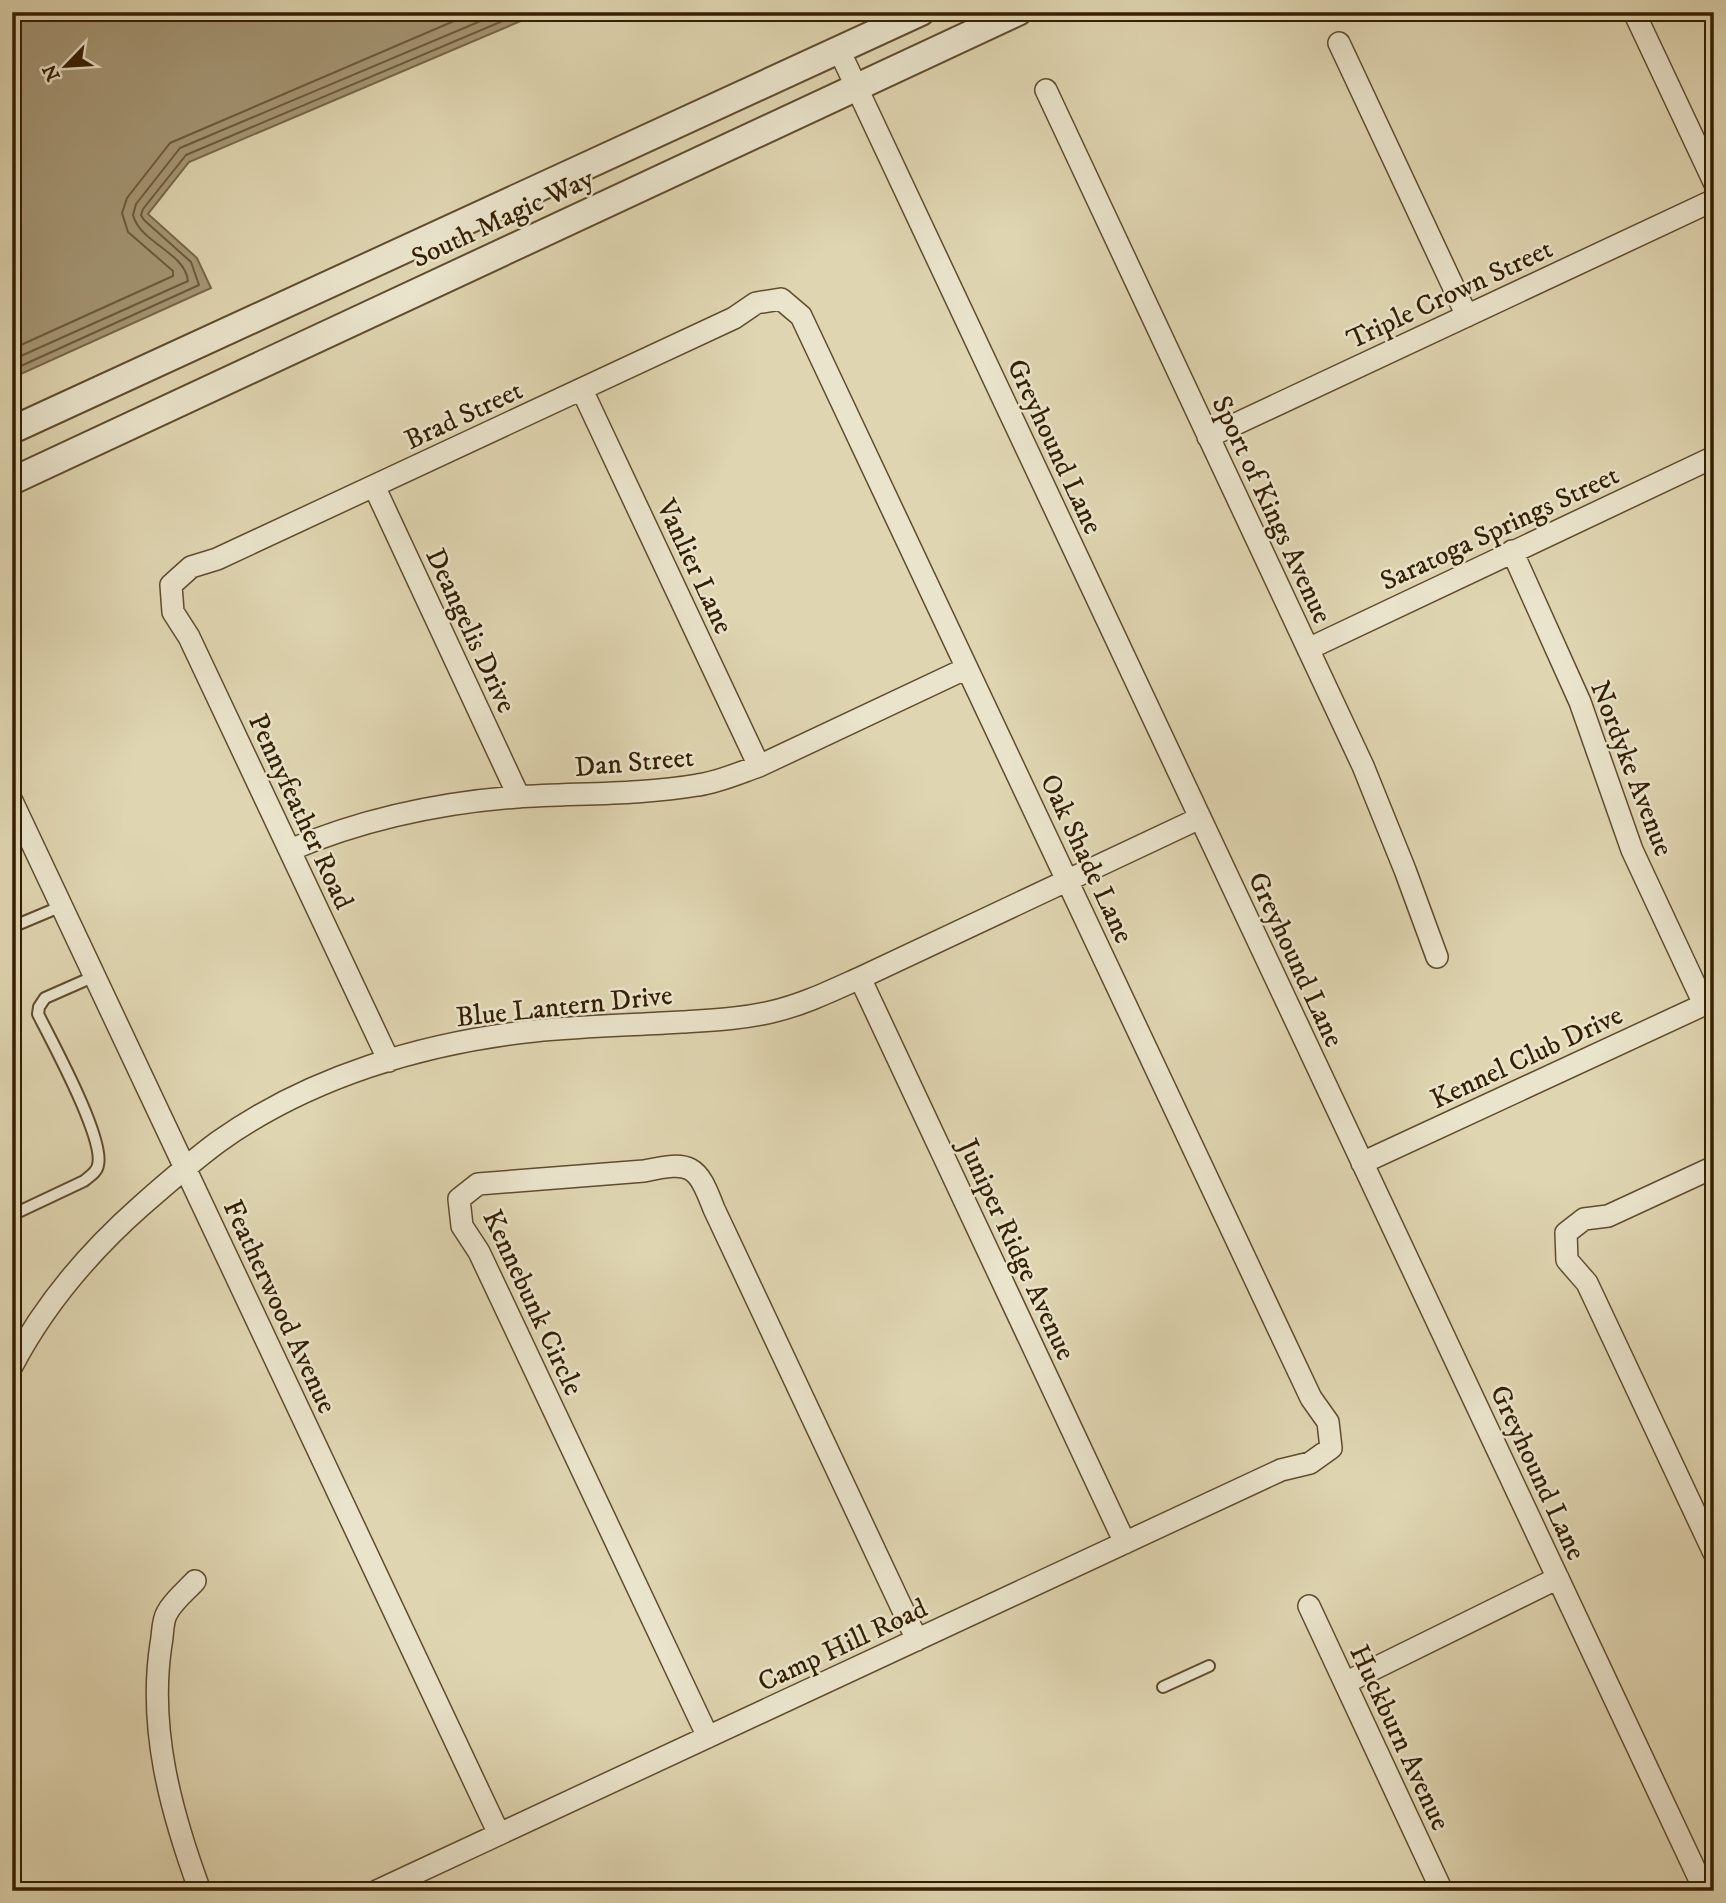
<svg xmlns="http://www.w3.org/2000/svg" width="1726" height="1903" font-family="'IM FELL DW Pica',serif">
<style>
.water{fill:#a59776;stroke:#786748;stroke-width:2}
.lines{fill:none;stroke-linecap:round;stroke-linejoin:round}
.shore{stroke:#6c5b3c;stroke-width:2}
.service-casing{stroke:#5f4c2e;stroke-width:14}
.minor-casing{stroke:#5f4c2e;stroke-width:24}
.tertiary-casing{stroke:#5f4c2e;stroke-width:30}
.service{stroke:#eae4cc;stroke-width:10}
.minor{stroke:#eae4cc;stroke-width:21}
.tertiary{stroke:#eae4cc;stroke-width:26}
.labels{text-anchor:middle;stroke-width:5;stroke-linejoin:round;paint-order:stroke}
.street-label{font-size:28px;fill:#341f02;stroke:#eae4cc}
</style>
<rect width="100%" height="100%" fill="#dfd5b1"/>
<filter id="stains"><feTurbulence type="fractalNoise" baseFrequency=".00286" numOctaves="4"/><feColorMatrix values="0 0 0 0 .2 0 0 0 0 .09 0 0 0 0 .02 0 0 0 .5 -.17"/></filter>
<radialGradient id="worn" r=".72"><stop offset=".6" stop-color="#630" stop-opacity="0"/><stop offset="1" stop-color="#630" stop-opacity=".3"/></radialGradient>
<path class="water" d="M12,12H542L189,162L148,214L197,258L211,288L12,378Z"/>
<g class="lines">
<path class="shore" d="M12,349L173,276V271L128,232L122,213L127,198L170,143L475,12
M12,360L188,281C185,252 140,243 133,215L136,204L180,148L502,12
M12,370L199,285L191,262L144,220L141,215L143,209L186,155L524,12"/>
<defs>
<path id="service" d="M12,927L62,906
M12,1215L84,1181C90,1176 97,1172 98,1165C105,1139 52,1042 38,1014L39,1007L45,998L95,976
M12,1223L14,1229L12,1235
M1163,1687L1209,1666"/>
<path id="minor" d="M1634,12L1714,182
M1339,43L1467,316
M839,50L1705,1891
M1046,90L1363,766L1405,870L1437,957
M582,390L759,766
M1208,437L1714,200
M374,486L519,797
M1512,551L1580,702L1632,850L1704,1004
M1308,649L1714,457
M12,801L499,1834
M290,850C363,819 438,803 517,797C577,793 639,795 698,785C719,782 739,773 759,766L967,668
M860,978L1125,1543
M1362,1163L1714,1000
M1714,1167L1608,1216L1584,1219L1566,1233L1567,1260L1587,1283L1714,1553
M12,1366C44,1305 89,1252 141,1206C166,1184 191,1162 218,1142C309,1077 423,1043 534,1031C583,1026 632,1025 682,1022C712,1020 741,1019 771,1012C802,1005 831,991 860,978L1200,818
M195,1581C187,1590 173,1601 167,1613C162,1621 163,1635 161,1644C148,1729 171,1812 200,1891
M1309,1606L1442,1891
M1345,1683L1558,1578
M708,1737L479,1252L462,1226L459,1199L478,1184L644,1171C691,1161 697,1164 714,1209L917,1640
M377,1891L1281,1470L1310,1463L1331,1448L1328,1422L1311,1398L801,316L781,299L756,303L734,318L217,559L191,567L171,585L173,612L189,637L389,1061"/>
<path id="tertiary" d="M12,430L921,12
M12,481L1018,12"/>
</defs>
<use href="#service" class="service-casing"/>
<use href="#minor" class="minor-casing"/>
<use href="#tertiary" class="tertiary-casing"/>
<use href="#service" class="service"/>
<use href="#minor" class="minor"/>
<use href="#tertiary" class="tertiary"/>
</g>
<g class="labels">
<g class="street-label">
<text transform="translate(502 217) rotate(-25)" y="10">South Magic Way</text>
<text transform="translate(1449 293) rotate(-25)" y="10">Triple Crown Street</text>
<text transform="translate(463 414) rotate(-25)" y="10">Brad Street</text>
<text transform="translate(1056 446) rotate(65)" y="10">Greyhound Lane</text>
<text transform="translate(1273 509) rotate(65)" y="10">Sport of Kings Avenue</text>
<text transform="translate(1499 527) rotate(-25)" y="10">Saratoga Springs Street</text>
<text transform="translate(696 566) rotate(65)" y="10">Vanlier Lane</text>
<text transform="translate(472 630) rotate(65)" y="10">Deangelis Drive</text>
<text transform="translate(634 761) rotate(-5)" y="10">Dan Street</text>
<text transform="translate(1633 768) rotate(69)" y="10">Nordyke Avenue</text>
<text transform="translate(302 811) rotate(65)" y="10">Pennyfeather Road</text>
<text transform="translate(1088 858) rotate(65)" y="10">Oak Shade Lane</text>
<text transform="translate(1297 959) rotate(65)" y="10">Greyhound Lane</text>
<text transform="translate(564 1005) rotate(-6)" y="10">Blue Lantern Drive</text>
<text transform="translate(1526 1056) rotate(-25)" y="10">Kennel Club Drive</text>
<text transform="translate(1018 1249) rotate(65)" y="10">Juniper Ridge Avenue</text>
<text transform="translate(534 1302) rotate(65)" y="10">Kennebunk Circle</text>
<text transform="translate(281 1306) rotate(65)" y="10">Featherwood Avenue</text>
<text transform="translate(1539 1472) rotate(65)" y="10">Greyhound Lane</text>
<text transform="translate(842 1644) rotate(-25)" y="10">Camp Hill Road</text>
<text transform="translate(1401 1737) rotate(65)" y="10">Huckburn Avenue</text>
</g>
</g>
<rect width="1726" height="1903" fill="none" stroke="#dfd5b1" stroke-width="42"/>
<rect x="14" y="14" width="1698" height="1875" fill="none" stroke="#341f02" stroke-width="3.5"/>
<rect x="21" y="21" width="1684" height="1861" fill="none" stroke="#341f02" stroke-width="2"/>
<g transform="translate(66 66) rotate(245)" stroke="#eae4cc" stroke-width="5" paint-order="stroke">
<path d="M0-5L12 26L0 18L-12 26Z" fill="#341f02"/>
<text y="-10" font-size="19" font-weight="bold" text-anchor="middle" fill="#341f02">N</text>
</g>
<rect width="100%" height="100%" filter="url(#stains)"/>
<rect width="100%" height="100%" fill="url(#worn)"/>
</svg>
